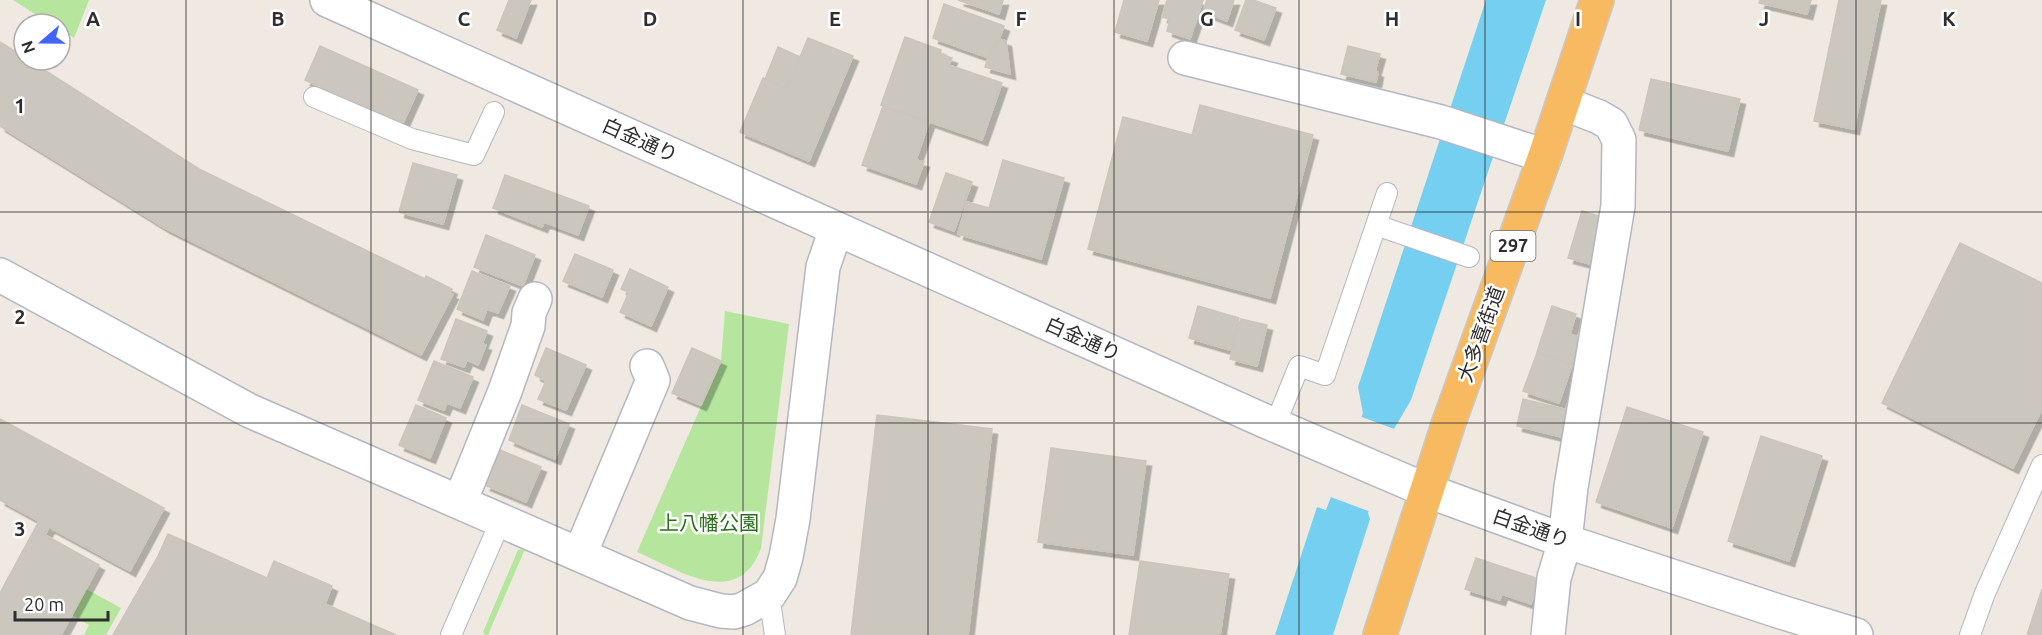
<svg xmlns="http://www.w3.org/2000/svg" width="2042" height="635" font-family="Ubuntu,'Noto Sans JP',sans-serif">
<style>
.green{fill:#b6e59e}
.water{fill:#75cff0}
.pier{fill:#efe9e1}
.building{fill:#cbc7bf;stroke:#cbc5ba;stroke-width:1.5;filter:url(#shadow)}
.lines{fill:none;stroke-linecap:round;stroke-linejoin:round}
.service-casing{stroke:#b4b7c1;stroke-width:22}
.minor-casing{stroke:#b4b7c1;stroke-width:36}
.tertiary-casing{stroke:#b4b7c1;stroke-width:36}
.trunk-casing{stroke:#c9c9c9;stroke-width:36}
.service{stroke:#fff;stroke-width:20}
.minor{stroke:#fff;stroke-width:33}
.tertiary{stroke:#fff;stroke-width:33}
.trunk{stroke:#f8ba60;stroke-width:33}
.grid{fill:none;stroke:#2e2e2e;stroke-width:1.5;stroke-opacity:0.55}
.labels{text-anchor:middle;stroke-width:5;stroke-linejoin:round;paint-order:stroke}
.shield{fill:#fff;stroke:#6d6d6d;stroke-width:1.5}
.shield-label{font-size:18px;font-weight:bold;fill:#2e2e2e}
.street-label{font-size:20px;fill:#2e2e2e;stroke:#fff}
.park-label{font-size:20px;fill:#2c6e1b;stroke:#fff}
.grid-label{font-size:20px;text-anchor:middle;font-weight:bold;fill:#2e2e2e;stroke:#fff;stroke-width:5;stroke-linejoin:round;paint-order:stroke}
</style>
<defs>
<filter id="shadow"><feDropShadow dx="5.5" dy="5.5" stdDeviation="0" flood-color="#0004"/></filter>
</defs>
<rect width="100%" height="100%" fill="#efe9e1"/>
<path class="green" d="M13,0H89L74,38L60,29V24H51Z
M725,311L789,324L761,548C738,611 679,570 637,552L721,361Z
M525,549L488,635H485L483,632L518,550Z
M86,589L121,608L106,635H84L89,625L72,615Z"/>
<path class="water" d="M1486,0H1546L1411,400L1394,429L1368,513L1370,519L1333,635H1275L1317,507L1326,510L1363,413L1358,387Z"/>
<path class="pier" d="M1359,416L1397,430L1371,512L1328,496Z"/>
<path class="building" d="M509,0H531L516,38L497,30Z
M958,0H1003L999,14Z
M1124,0H1159L1147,41L1115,32Z
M1167,0H1203L1190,39L1167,31L1170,19L1162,17Z
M1207,0H1234L1227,21L1203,12Z
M1246,0H1253L1276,8L1264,40L1235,30Z
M1760,0H1811L1807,14L1759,3Z
M1839,0H1881L1854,129L1814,121Z
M944,4L1004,26L996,48L992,46L989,58L933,38Z
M905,37L941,50L940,54L952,58L949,65L1002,83L982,140L881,105Z
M808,38L853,56L809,161L740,132L763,78L787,88Z
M999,39L1006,41L1010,74L985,67L992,46L996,48Z
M0,42L24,57V60H29L199,169L425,279L426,276L452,289L450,293L453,294L421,355L165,228L0,126Z
M320,46L418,90L403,123L305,80Z
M1348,46L1380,54L1375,71L1378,72L1376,82L1341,74Z
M778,47L800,57L787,88L765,79Z
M1651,79L1740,99L1728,151L1639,130Z
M1200,105L1313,135L1270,298L1088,249L1123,117L1192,135Z
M883,106L929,122L916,160L924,162L916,184L862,165Z
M1003,160L1064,178L1041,259L958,234L967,202L989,208Z
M413,163L457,175L443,224L399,212Z
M946,173L972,182L954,231L929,222Z
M505,175L589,206L578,235L544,222L542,227L493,208Z
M1582,211L1602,217L1594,265L1568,258Z
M486,235L535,255L523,286L474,267Z
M1960,243L2042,283V409L2013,468L1882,403Z
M575,254L613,270L602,297L563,281Z
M630,269L668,287L651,326L620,312L629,292L621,289Z
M472,271L510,286L498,313L487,309L483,320L457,309Z
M1198,306L1239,318L1230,350L1189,338Z
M1552,306L1576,314L1570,334L1581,338L1572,364L1537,352Z
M456,319L487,331L482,344L486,345L478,365L467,360L464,367L441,359Z
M1241,319L1267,325L1257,366L1230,359Z
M546,348L586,365L566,410L538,399L546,381L535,375Z
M692,348L721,361L701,405L672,393Z
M1537,353L1572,365L1559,403L1523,391Z
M434,361L473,377L460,408L447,403L444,410L418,400Z
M1523,399L1568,410L1562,437L1517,426Z
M416,405L446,418L430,458L399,445Z
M522,405L569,424L555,459L509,440Z
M1627,407L1703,432L1672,528L1596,502Z
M877,415L992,429L968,635H851Z
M0,419L164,508L130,571L49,527L45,535L99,565L61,635H0V593L39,521L0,500Z
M1761,436L1822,456L1789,561L1728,541Z
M1051,448L1146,461L1133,555L1038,542Z
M500,450L541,467L526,502L485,485Z
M168,534L267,578L274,561L332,586L325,604L396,635H113L158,556Z
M1476,558L1539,579L1531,604L1502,594L1500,600L1465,589Z
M1140,561L1229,574L1220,635H1129Z
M2042,589V635H2027Z"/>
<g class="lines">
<defs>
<path id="service" d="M314,97L412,139L474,155L494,112
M1376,225L1469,257
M1275,425L1299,366L1325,375L1387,193
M769,595L775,635
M451,635L501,520
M1970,635L1985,593L2042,465"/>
<path id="minor" d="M1185,58L1441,122L1545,156
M0,275L248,410L690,603L721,611L734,612L744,609L769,595L780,578L786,557L793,519L823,267L836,229
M460,502L505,391L528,326L529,313L535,299
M580,554L653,380L647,366
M1548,635L1554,578L1565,541L1571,487L1618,206L1619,140L1611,124L1599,117L1563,103"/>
<path id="tertiary" d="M327,0L1265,421L1428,491L1565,541L1778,611L1856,635"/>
<path id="trunk" d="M1380,635L1449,422L1545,156L1597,0"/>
</defs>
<use href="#service" class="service-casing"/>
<use href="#minor" class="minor-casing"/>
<use href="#tertiary" class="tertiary-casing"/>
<use href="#trunk" class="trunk-casing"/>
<use href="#service" class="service"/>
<use href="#minor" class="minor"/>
<use href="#tertiary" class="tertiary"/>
<use href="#trunk" class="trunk"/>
</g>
<path class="grid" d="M186,0V635M371,0V635M557,0V635M743,0V635M928,0V635M1114,0V635M1299,0V635M1485,0V635M1671,0V635M1856,0V635M0,212H2042M0,423H2042"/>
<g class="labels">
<rect class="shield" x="1490.5" y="231" width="45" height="30" rx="4.5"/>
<g class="shield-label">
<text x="1513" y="252">297</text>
</g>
<g class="street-label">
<text transform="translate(640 140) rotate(24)" y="7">白金通り</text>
<text transform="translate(1481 334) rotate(-70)" y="7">大多喜街道</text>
<text transform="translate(1083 339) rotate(24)" y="7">白金通り</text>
<text transform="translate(1531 528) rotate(19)" y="7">白金通り</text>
</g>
<g class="park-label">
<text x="709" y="530">上八幡公園</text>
</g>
</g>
<g class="grid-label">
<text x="93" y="26">A</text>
<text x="278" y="26">B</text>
<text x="464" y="26">C</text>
<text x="650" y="26">D</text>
<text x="835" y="26">E</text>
<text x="1021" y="26">F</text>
<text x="1207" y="26">G</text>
<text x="1392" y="26">H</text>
<text x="1578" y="26">I</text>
<text x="1764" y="26">J</text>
<text x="1949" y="26">K</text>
<text x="20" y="113">1</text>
<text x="20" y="324">2</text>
<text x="20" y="536">3</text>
</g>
<g transform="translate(42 42) rotate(250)"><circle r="28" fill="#ffffff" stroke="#ababab" stroke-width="1.5"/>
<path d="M0-4.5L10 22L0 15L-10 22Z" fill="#4264fb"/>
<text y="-9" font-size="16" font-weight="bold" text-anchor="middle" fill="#2e2e2e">N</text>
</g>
<path d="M15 611v9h93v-9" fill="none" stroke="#2e2e2e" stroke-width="3"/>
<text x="24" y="611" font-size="18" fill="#2e2e2e" stroke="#ffffff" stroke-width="4.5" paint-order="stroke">20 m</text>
</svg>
